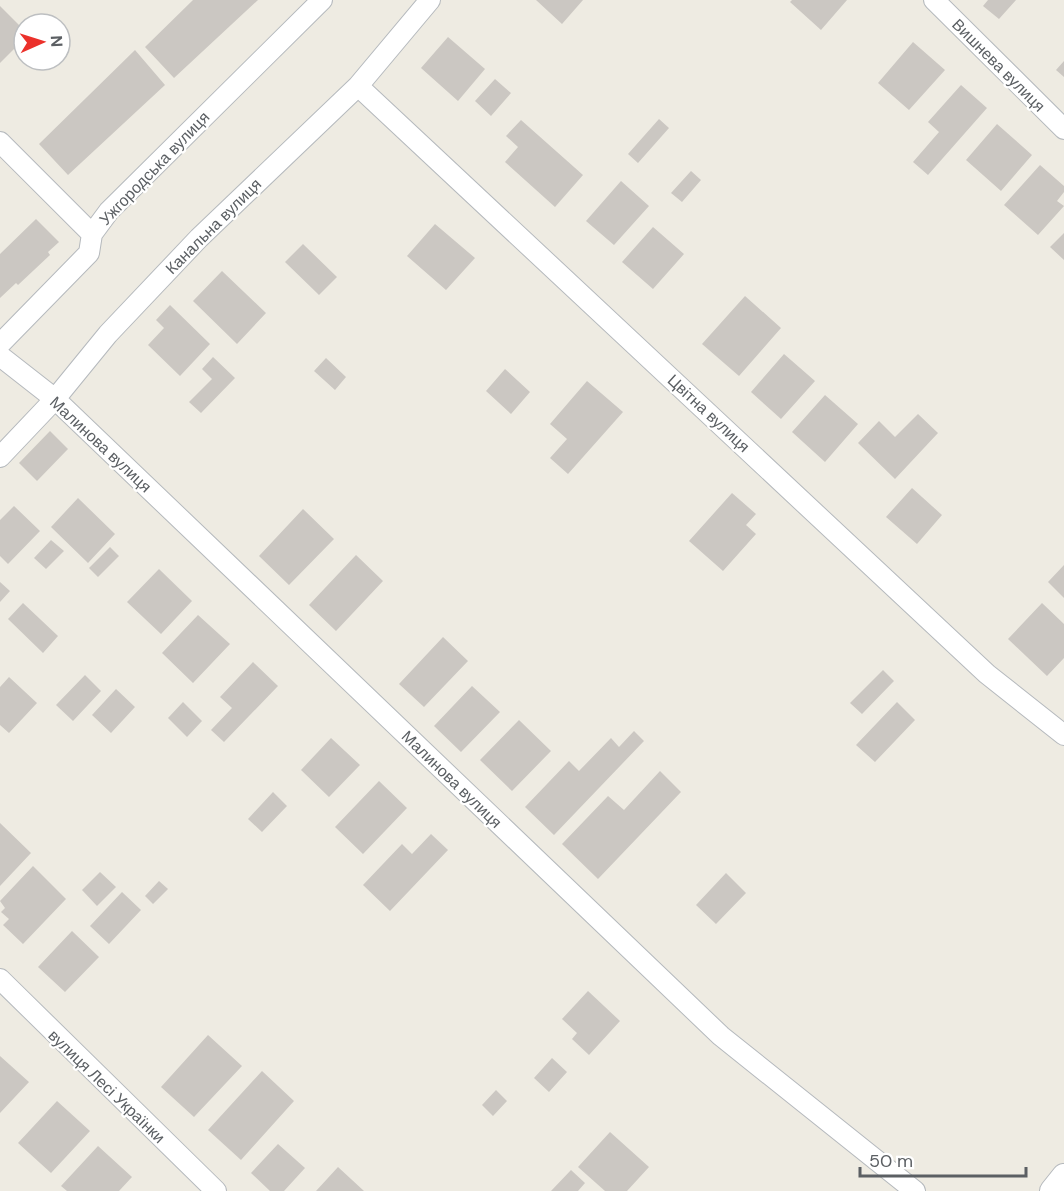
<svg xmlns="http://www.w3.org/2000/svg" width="1064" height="1191" font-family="'DM Sans',sans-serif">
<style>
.building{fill:#cbc7c2}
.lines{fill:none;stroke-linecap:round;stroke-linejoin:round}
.minor-casing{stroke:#b5b9bd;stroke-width:22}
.tertiary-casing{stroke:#b5b9bd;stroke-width:26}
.minor{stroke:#fff;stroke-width:20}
.tertiary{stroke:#fff;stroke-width:24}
.labels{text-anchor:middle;stroke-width:4.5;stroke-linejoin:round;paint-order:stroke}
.street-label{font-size:16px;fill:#5b5f63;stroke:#fff}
</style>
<rect width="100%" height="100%" fill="#eeebe2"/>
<path class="building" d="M193,0H258L174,78L145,47Z
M536,0H583L562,24Z
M792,0H847L821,30L790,2Z
M988,0H1016L999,19L983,6Z
M0,6L24,30V39L0,63Z
M448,37L485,69L458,101L421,68Z
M913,42L945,70L909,110L878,83Z
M135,50L165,85L68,175L39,144Z
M1064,61V77L1056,70Z
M495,79L511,93L491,116L475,101Z
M961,85L987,108L928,175L913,162L939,132L928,122Z
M659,119L669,128L638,163L628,154Z
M521,120L583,175L555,207L505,162L518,147L506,136Z
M997,124L1032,155L1001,191L966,160Z
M1040,165L1064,186V192L1057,201L1064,206L1038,235L1004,205Z
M691,171L701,180L682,202L671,193Z
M621,181L649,206L614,245L586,221Z
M36,219L59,242L48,252L50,255L18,285L16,283L0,298V254Z
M435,224L475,258L446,290L407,256Z
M653,227L684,254L653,289L622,262Z
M1064,233V260L1050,247Z
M303,244L337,277L319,295L285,262Z
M222,271L266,313L237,344L193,301Z
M745,296L781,328L739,376L702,344Z
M170,305L210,344L180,376L148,345L164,328L156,320Z
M784,354L815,381L781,419L751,392Z
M213,357L235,378L201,413L189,402L212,379L202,369Z
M326,358L346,377L335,390L314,371Z
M505,369L530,392L511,414L486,391Z
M587,381L623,412L568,474L550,458L567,439L550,424Z
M825,395L858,424L825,462L792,432Z
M918,414L938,433L895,479L858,443L879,421L895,437Z
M50,431L68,449L37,481L19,463Z
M912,488L942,515L917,544L886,517Z
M732,493L756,514L746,525L756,534L723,571L689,541Z
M78,498L115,534L88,563L51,527Z
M14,506L40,531L8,564L0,556V520Z
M303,509L334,539L289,585L259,556Z
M51,540L64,551L46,569L34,558Z
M110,547L119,556L98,577L89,568Z
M356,555L383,581L336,631L309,605Z
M1064,565V598L1048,582Z
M159,569L192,601L161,634L127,602Z
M0,582L10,591L0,602Z
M23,603L58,636L43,653L8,619Z
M1042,603L1064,624V658L1047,676L1008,639Z
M198,615L230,644L193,683L162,653Z
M443,637L468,661L424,707L399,684Z
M253,662L278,686L224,742L211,730L232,708L220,697Z
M883,670L894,681L862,714L850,703Z
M85,675L101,691L73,721L56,705Z
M9,677L37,703L9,733L0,725V687Z
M472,686L500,712L461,752L434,726Z
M116,689L135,707L111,733L92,715Z
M183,702L202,721L187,737L168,718Z
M897,702L915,720L875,762L856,745Z
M519,720L551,751L512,791L480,760Z
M634,731L644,741L554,835L525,807L569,761L579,771L611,738L619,747Z
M331,738L360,765L329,797L301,770Z
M660,771L681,792L598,879L562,844L608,796L624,810Z
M379,781L407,808L363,854L335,827Z
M273,792L287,806L262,832L248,819Z
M0,823L31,853L0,886Z
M431,834L448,850L390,911L363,885L402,844L412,854Z
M33,866L66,899L23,944L3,925L9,919L1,912L5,908L0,901Z
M100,872L116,887L97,906L82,890Z
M726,873L746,893L716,924L696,905Z
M159,881L168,889L153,904L145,896Z
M122,892L141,910L109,944L90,926Z
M72,931L99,957L65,992L38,967Z
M588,991L620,1021L589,1055L572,1039L577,1033L562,1019Z
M208,1035L242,1066L194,1117L161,1087Z
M0,1056L29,1082L0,1113Z
M552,1058L567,1072L549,1092L534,1078Z
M262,1071L294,1101L241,1160L208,1130Z
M496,1090L507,1101L493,1116L482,1105Z
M57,1101L90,1131L51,1173L18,1143Z
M610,1132L649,1167L627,1191H605L578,1167Z
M278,1144L305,1168L284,1191H270L251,1173Z
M98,1146L132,1177L119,1191H67L61,1186Z
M338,1167L364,1191H316Z
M571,1170L585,1183L578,1191H551Z"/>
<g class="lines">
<defs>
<path id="minor" d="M934,0L1064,129
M358,86L987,674L1064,735
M0,142L92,234
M0,344L89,253L92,234L109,211L322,0
M0,356L55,399L721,1036L915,1191
M0,457L55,399L108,334L199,238L358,86L430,0
M0,979L216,1191"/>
<path id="tertiary" d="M1052,1191L1064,1176"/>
</defs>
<use href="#minor" class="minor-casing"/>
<use href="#tertiary" class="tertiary-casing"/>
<use href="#minor" class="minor"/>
<use href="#tertiary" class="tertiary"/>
</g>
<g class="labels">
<g class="street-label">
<text transform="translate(999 65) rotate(45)" y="6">Вишнева вулиця</text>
<text transform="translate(154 168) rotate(-46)" y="6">Ужгородська вулиця</text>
<text transform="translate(213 226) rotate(-45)" y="6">Канальна вулиця</text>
<text transform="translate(709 413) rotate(43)" y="6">Цвітна вулиця</text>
<text transform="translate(101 444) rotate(43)" y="6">Малинова вулиця</text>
<text transform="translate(452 779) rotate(44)" y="6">Малинова вулиця</text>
<text transform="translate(107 1086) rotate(44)" y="6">вулиця Лесі Українки</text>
</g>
</g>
<g transform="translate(42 42) rotate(87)"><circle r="28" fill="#ffffff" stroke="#bdbfc1" stroke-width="1.5"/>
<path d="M0-4.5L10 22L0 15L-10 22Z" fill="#eb312b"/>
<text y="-9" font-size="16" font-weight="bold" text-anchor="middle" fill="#5b5f63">N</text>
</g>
<path d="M860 1167v9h166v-9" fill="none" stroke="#5b5f63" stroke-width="3"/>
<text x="869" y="1167" font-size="18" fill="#5b5f63" stroke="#ffffff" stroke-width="4.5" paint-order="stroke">50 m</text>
</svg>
